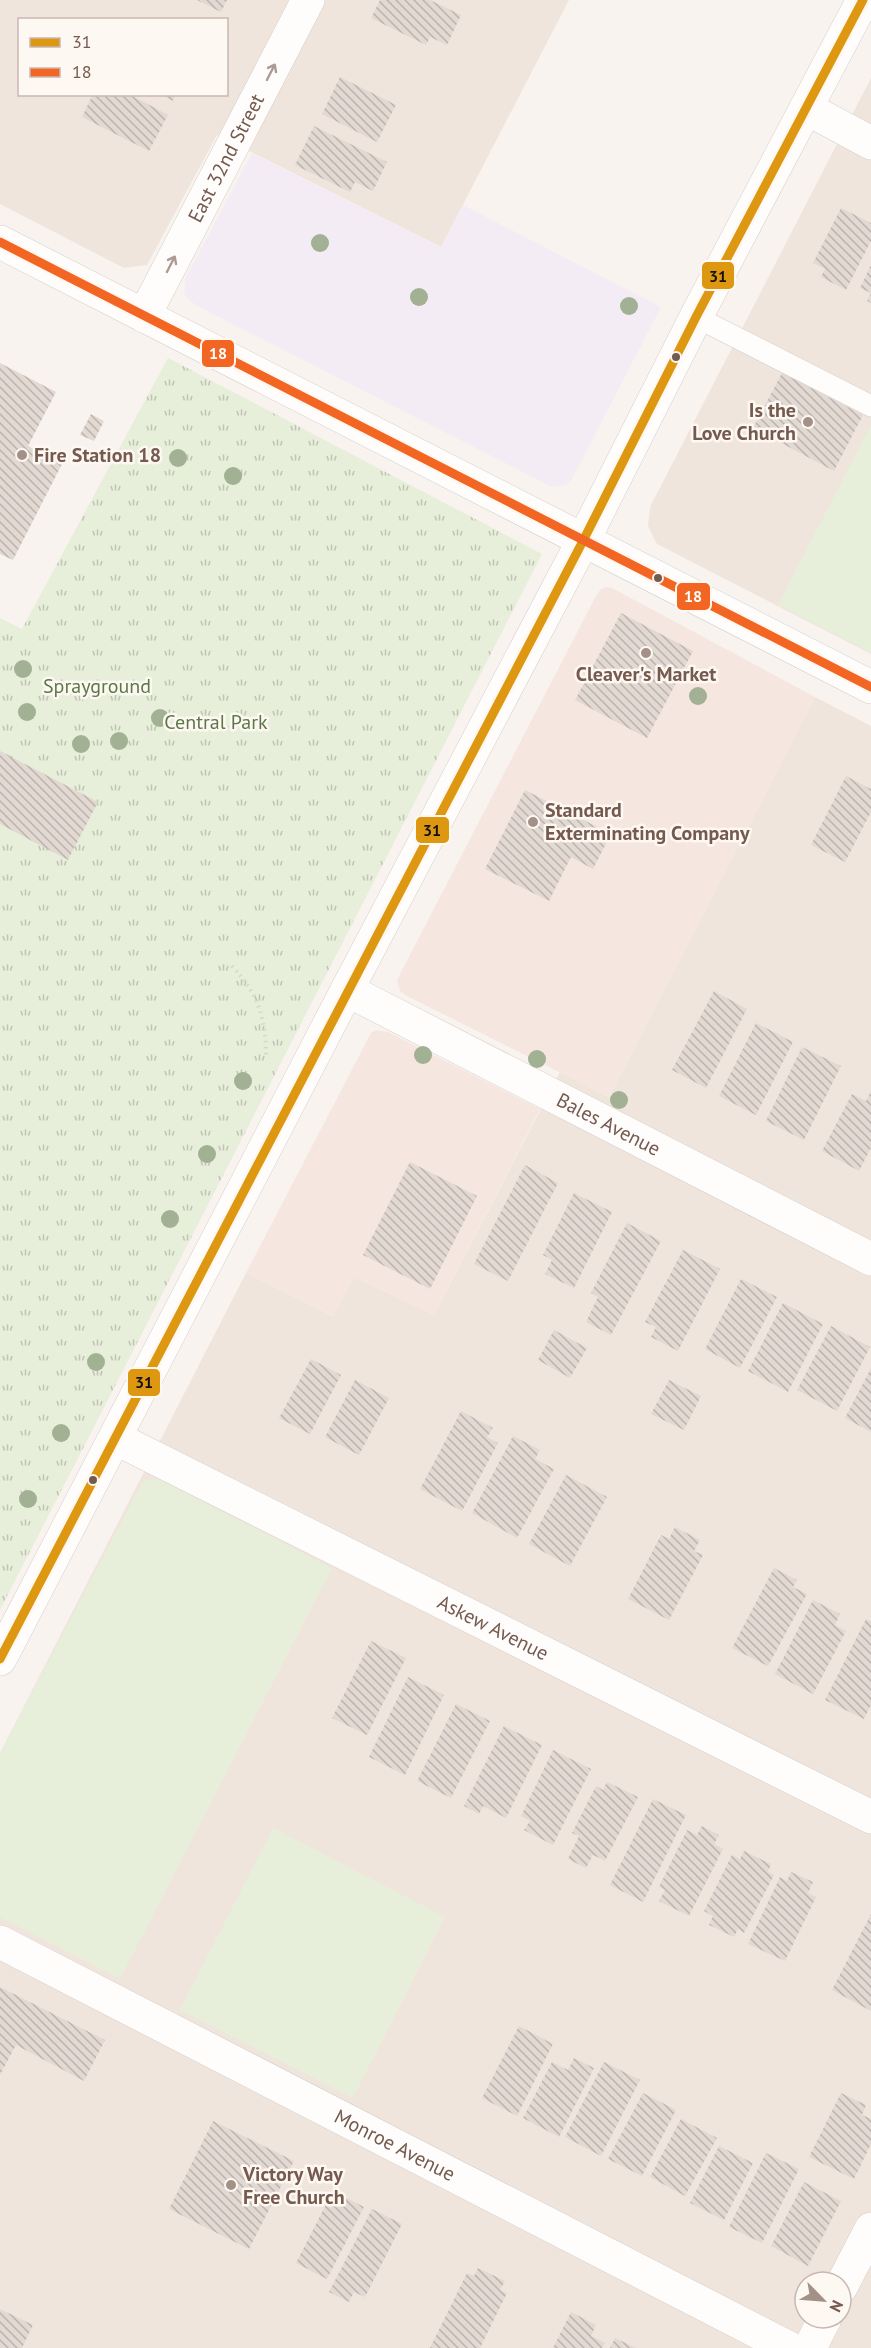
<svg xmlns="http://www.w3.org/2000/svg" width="871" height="2348" font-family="'PT Sans',sans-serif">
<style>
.residential{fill:#f0e5dd;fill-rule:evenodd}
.commercial{fill:#f5e6e0}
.education{fill:#f4ecf4}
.green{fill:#e7eeda}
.park{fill:url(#park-tufts)}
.building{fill:url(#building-back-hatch)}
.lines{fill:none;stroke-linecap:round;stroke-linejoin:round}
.service-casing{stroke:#d5cfc9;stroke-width:22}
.minor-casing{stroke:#d5cfc9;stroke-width:34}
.tertiary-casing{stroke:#d5cfc9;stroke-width:34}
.secondary-casing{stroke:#d7d0ca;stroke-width:34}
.path{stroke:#dad3d0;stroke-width:4;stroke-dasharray:1.5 4.5;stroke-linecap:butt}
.service{stroke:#fefdfc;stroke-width:21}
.minor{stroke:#fefdfc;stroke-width:33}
.tertiary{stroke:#fefdfc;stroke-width:33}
.secondary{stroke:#fefdfc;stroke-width:33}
.bus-1-casing{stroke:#fef8f2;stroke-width:14}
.bus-2-casing{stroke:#fef8f2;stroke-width:14}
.bus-1{stroke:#dd9710;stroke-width:9}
.bus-2{stroke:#f26522;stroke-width:9}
.tree{fill:#a2b093}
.oneway{stroke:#ac9b94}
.bus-dot{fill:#755a4f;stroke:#fef8f2;stroke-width:2}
.poi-dot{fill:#a39087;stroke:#fef8f2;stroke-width:2}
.labels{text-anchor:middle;stroke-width:5;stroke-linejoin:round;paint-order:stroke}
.street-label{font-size:20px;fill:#755a4f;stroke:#fef8f2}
.poi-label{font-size:20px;font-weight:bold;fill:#755a4f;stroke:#fef8f2;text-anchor:start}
.park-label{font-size:20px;fill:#5b7948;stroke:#fef8f2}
.line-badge{stroke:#fef8f2;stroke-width:2}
.badge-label{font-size:16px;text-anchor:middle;font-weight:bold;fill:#fff}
.pale-badge-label{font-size:16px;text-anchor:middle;font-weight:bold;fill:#111}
</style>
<defs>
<pattern id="park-tufts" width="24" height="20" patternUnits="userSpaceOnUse" patternTransform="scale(1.5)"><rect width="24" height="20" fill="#e7eeda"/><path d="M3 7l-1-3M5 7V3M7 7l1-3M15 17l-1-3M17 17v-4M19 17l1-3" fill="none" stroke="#c0c4b3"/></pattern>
<pattern id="building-back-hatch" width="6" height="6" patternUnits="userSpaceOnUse" patternTransform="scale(1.5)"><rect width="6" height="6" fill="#e2d9d3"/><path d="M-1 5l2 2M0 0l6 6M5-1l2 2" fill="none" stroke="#bcb3ae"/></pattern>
</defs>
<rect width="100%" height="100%" fill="#f8f3ee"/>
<path class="residential" d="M0,0H569L441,247L217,135L147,265L124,268L0,204ZM20,20H226V94H20Z
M871,78V654L657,544L648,526L650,507Z
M815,697L871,726V2348H0V1753L246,1273L333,1316L354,1277L434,1315L560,1072L609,1097ZM805,2282H841V2318H805Z"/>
<path class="commercial" d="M606,587L612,588L815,697L609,1097L407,996L400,991L397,980L597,594L601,589Z
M376,1030L388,1032L540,1109L434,1315L354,1277L334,1316L246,1273L371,1033Z"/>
<path class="education" d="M252,153L441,247L463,205L661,307L571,481L565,486L552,487L197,306L186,297L184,292L186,277Z"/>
<path class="green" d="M871,425V653L778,605Z
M152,1479L161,1480L332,1568L120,1979L0,1917V1753L143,1481Z
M273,1828L445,1917L353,2098L180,2010Z"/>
<path class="park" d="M168,358L542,554L0,1610V618L22,629Z"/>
<path class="building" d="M197,0H227L221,12Z
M380,0H430L461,15L447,45L430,37L426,45L371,18Z
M340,77L396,105L377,142L322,114Z
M93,94H129L168,115L149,151L82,117Z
M160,94H176L173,101Z
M314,126L387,162L373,191L355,182L350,192L295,165Z
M841,208L871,223V241L846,290L821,277L825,269L813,263Z
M871,265V303L867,301L871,293L860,288Z
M0,363L56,392L28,446L62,464L13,560L0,554Z
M782,373L863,415L834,471L753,428Z
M91,414L104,421L94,441L80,435Z
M621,613L693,651L647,738L575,700Z
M0,751L98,802L68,860L0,824Z
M846,776L871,789V812L845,862L811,845Z
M525,790L611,834L593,869L571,857L549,901L485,869Z
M714,991L747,1009L706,1088L672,1070Z
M756,1023L793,1042L756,1115L719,1096Z
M802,1047L841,1066L804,1140L766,1121Z
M871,1091V1148L859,1171L822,1151L852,1094L866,1101Z
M410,1162L477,1196L430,1289L363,1255Z
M525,1165L558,1183L508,1281L474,1264Z
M574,1193L612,1212L574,1288L545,1274L552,1260L543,1255Z
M627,1223L661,1241L611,1335L586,1322L598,1297L591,1293Z
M683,1250L720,1269L678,1351L651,1337L656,1327L645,1322Z
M741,1279L777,1297L740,1368L705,1349Z
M783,1303L823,1324L788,1392L748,1371Z
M831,1326L870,1347L837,1411L797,1390Z
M554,1330L587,1348L570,1378L538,1360Z
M311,1359L341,1375L310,1434L279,1418Z
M871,1368V1432L845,1418Z
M355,1380L389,1398L359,1455L325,1437Z
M669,1380L701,1396L684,1430L651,1414Z
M461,1411L493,1428L487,1437L498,1443L462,1511L420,1489Z
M513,1436L540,1450L535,1459L554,1469L517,1538L472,1513Z
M566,1475L607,1497L570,1566L529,1544Z
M675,1527L700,1540L694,1551L703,1555L669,1620L628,1599L661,1535L669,1539Z
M774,1568L797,1580L793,1587L807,1594L768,1666L732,1648Z
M813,1600L840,1614L835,1625L846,1631L813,1694L775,1674Z
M866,1619L871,1621V1705L864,1719L825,1700Z
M371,1641L406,1658L367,1735L332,1718Z
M408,1677L444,1695L405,1775L369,1757Z
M456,1704L490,1721L451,1798L417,1781Z
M504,1726L542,1745L506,1818L483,1806L479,1814L464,1806Z
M553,1750L591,1769L553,1845L524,1830L530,1821L521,1816Z
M607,1782L638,1797L605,1861L593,1855L586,1868L568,1859L579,1836L572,1833L596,1786L603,1790Z
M653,1799L686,1815L643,1902L610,1885Z
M702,1826L719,1835L714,1844L723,1849L689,1916L659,1901L665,1890L659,1887L687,1830L697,1835Z
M744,1851L771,1864L768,1872L774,1875L744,1933L738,1929L734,1937L709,1925L713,1916L704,1911L732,1855L740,1859Z
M791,1872L813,1882L808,1893L816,1897L785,1961L748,1944L780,1877L787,1881Z
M871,1914V2011L832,1990Z
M0,1987L105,2040L84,2081L16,2045L0,2075Z
M519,2026L553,2044L517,2116L482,2098Z
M574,2058L594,2068L559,2137L523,2118L552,2062L568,2070Z
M604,2062L640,2080L601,2156L565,2137Z
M643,2093L676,2110L642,2176L608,2159Z
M841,2093L866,2105L862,2115L871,2119V2144L854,2179L809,2157Z
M681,2119L717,2138L685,2196L650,2177Z
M213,2121L294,2161L249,2249L169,2209Z
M719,2146L753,2163L724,2220L690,2203Z
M766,2153L799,2169L762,2243L729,2227Z
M804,2182L841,2201L808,2266L771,2246Z
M333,2191L364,2207L327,2279L296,2263Z
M372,2209L402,2224L365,2297L354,2292L349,2302L329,2292Z
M478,2268L505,2281L500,2290L507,2293L480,2348H430L467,2273L474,2276Z
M0,2309L33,2325L22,2348H0Z
M571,2312L596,2325L591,2336L605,2343L602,2348H553Z
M615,2338L636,2348H610Z"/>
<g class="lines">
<defs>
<path id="service" d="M696,317L871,406"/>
<g id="minor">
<path d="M806,108L871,143"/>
<path id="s1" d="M144,316L308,0"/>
<path id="s2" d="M347,990L871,1259"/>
<path id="s3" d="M115,1438L871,1817"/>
<path id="s4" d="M0,1942L789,2348"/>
<path d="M841,2287L871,2229"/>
<path d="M810,2348L825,2318"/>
</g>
<path id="tertiary" d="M0,242L871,687"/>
<path id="secondary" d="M0,1659L347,990L584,539L696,317L863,0"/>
</defs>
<use href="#service" class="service-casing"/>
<use href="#minor" class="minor-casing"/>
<use href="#tertiary" class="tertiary-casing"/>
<use href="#secondary" class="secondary-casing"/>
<path class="path" d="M232,966C259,995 266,1019 266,1058"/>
<use href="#service" class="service"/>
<use href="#minor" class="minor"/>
<use href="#tertiary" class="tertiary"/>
<use href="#secondary" class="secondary"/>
<defs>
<path id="bus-1" d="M0,1659L584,539L696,317L863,0"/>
<path id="bus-2" d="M0,242L871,687"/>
</defs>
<use href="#bus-1" class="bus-1-casing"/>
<use href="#bus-2" class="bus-2-casing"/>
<use href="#bus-1" class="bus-1"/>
<use href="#bus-2" class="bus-2"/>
</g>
<g class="tree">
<circle cx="320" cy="243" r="9"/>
<circle cx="419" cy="297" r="9"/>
<circle cx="629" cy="306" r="9"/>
<circle cx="178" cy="458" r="9"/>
<circle cx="233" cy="476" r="9"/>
<circle cx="23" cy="669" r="9"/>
<circle cx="698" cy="696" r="9"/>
<circle cx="27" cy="712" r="9"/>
<circle cx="160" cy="718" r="9"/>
<circle cx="119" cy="741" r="9"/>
<circle cx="81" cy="744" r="9"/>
<circle cx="423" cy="1055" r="9"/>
<circle cx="537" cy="1059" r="9"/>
<circle cx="243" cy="1081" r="9"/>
<circle cx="619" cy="1100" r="9"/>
<circle cx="207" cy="1154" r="9"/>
<circle cx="170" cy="1219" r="9"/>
<circle cx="96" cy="1362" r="9"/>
<circle cx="61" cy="1433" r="9"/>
<circle cx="28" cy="1499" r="9"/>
</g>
<defs><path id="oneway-shaft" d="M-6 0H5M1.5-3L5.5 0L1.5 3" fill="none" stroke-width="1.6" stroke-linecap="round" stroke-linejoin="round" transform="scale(1.5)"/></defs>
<g class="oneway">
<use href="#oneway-shaft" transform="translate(271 72) rotate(-63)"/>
<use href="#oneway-shaft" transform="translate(171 264) rotate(-63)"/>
</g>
<g class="bus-dot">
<circle cx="676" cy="357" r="5"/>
<circle cx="658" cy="578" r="5"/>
<circle cx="93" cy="1480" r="5"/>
</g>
<g class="poi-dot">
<circle cx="808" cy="422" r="6"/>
<circle cx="22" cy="455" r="6"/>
<circle cx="646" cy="653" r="6"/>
<circle cx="533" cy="822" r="6"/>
<circle cx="231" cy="2185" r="6"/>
</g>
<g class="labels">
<g class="street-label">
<text dy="7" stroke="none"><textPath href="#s1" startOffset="178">East 32nd Street</textPath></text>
<text dy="7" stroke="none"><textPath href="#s2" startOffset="294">Bales Avenue</textPath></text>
<text dy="7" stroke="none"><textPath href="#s3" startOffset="423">Askew Avenue</textPath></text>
<text dy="7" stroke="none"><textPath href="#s4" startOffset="444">Monroe Avenue</textPath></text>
</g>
<g class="poi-label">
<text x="796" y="417" text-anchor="end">Is the<tspan x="796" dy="23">Love Church</tspan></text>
<text x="34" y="462">Fire Station 18</text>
<text x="646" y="681" text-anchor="middle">Cleaver's Market</text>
<text x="545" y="817">Standard<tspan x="545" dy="23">Exterminating Company</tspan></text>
<text x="243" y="2181">Victory Way<tspan x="243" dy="23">Free Church</tspan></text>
</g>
<g class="park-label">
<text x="97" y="693">Sprayground</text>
<text x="216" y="729">Central Park</text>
</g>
</g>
<g class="line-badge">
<rect x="701" y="261" width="34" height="29" rx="6" fill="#dd9710"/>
<rect x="201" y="339" width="34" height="29" rx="6" fill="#f26522"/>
<rect x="676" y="582" width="35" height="29" rx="6" fill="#f26522"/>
<rect x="415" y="816" width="35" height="28" rx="6" fill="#dd9710"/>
<rect x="127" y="1368" width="34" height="29" rx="6" fill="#dd9710"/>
</g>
<g class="badge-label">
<text x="218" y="359">18</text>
<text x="693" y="602">18</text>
</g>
<g class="pale-badge-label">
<text x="718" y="282">31</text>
<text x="432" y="836">31</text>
<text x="144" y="1388">31</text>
</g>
<rect x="18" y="18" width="210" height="78" fill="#fef8f2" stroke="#c7b9b1" stroke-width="1.5"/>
<rect x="30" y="38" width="30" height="9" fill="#dd9710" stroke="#c7b9b1" stroke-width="1.5"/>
<text x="72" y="48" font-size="18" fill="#755a4f">31</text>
<rect x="30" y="68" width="30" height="9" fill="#f26522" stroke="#c7b9b1" stroke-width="1.5"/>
<text x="72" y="78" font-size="18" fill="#755a4f">18</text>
<g transform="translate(823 2300) rotate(115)"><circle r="28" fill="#fef8f2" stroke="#c7b9b1" stroke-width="1.5"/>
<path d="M0-4.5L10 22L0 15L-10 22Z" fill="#a39087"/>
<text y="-9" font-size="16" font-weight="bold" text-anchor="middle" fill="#755a4f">N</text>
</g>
</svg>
